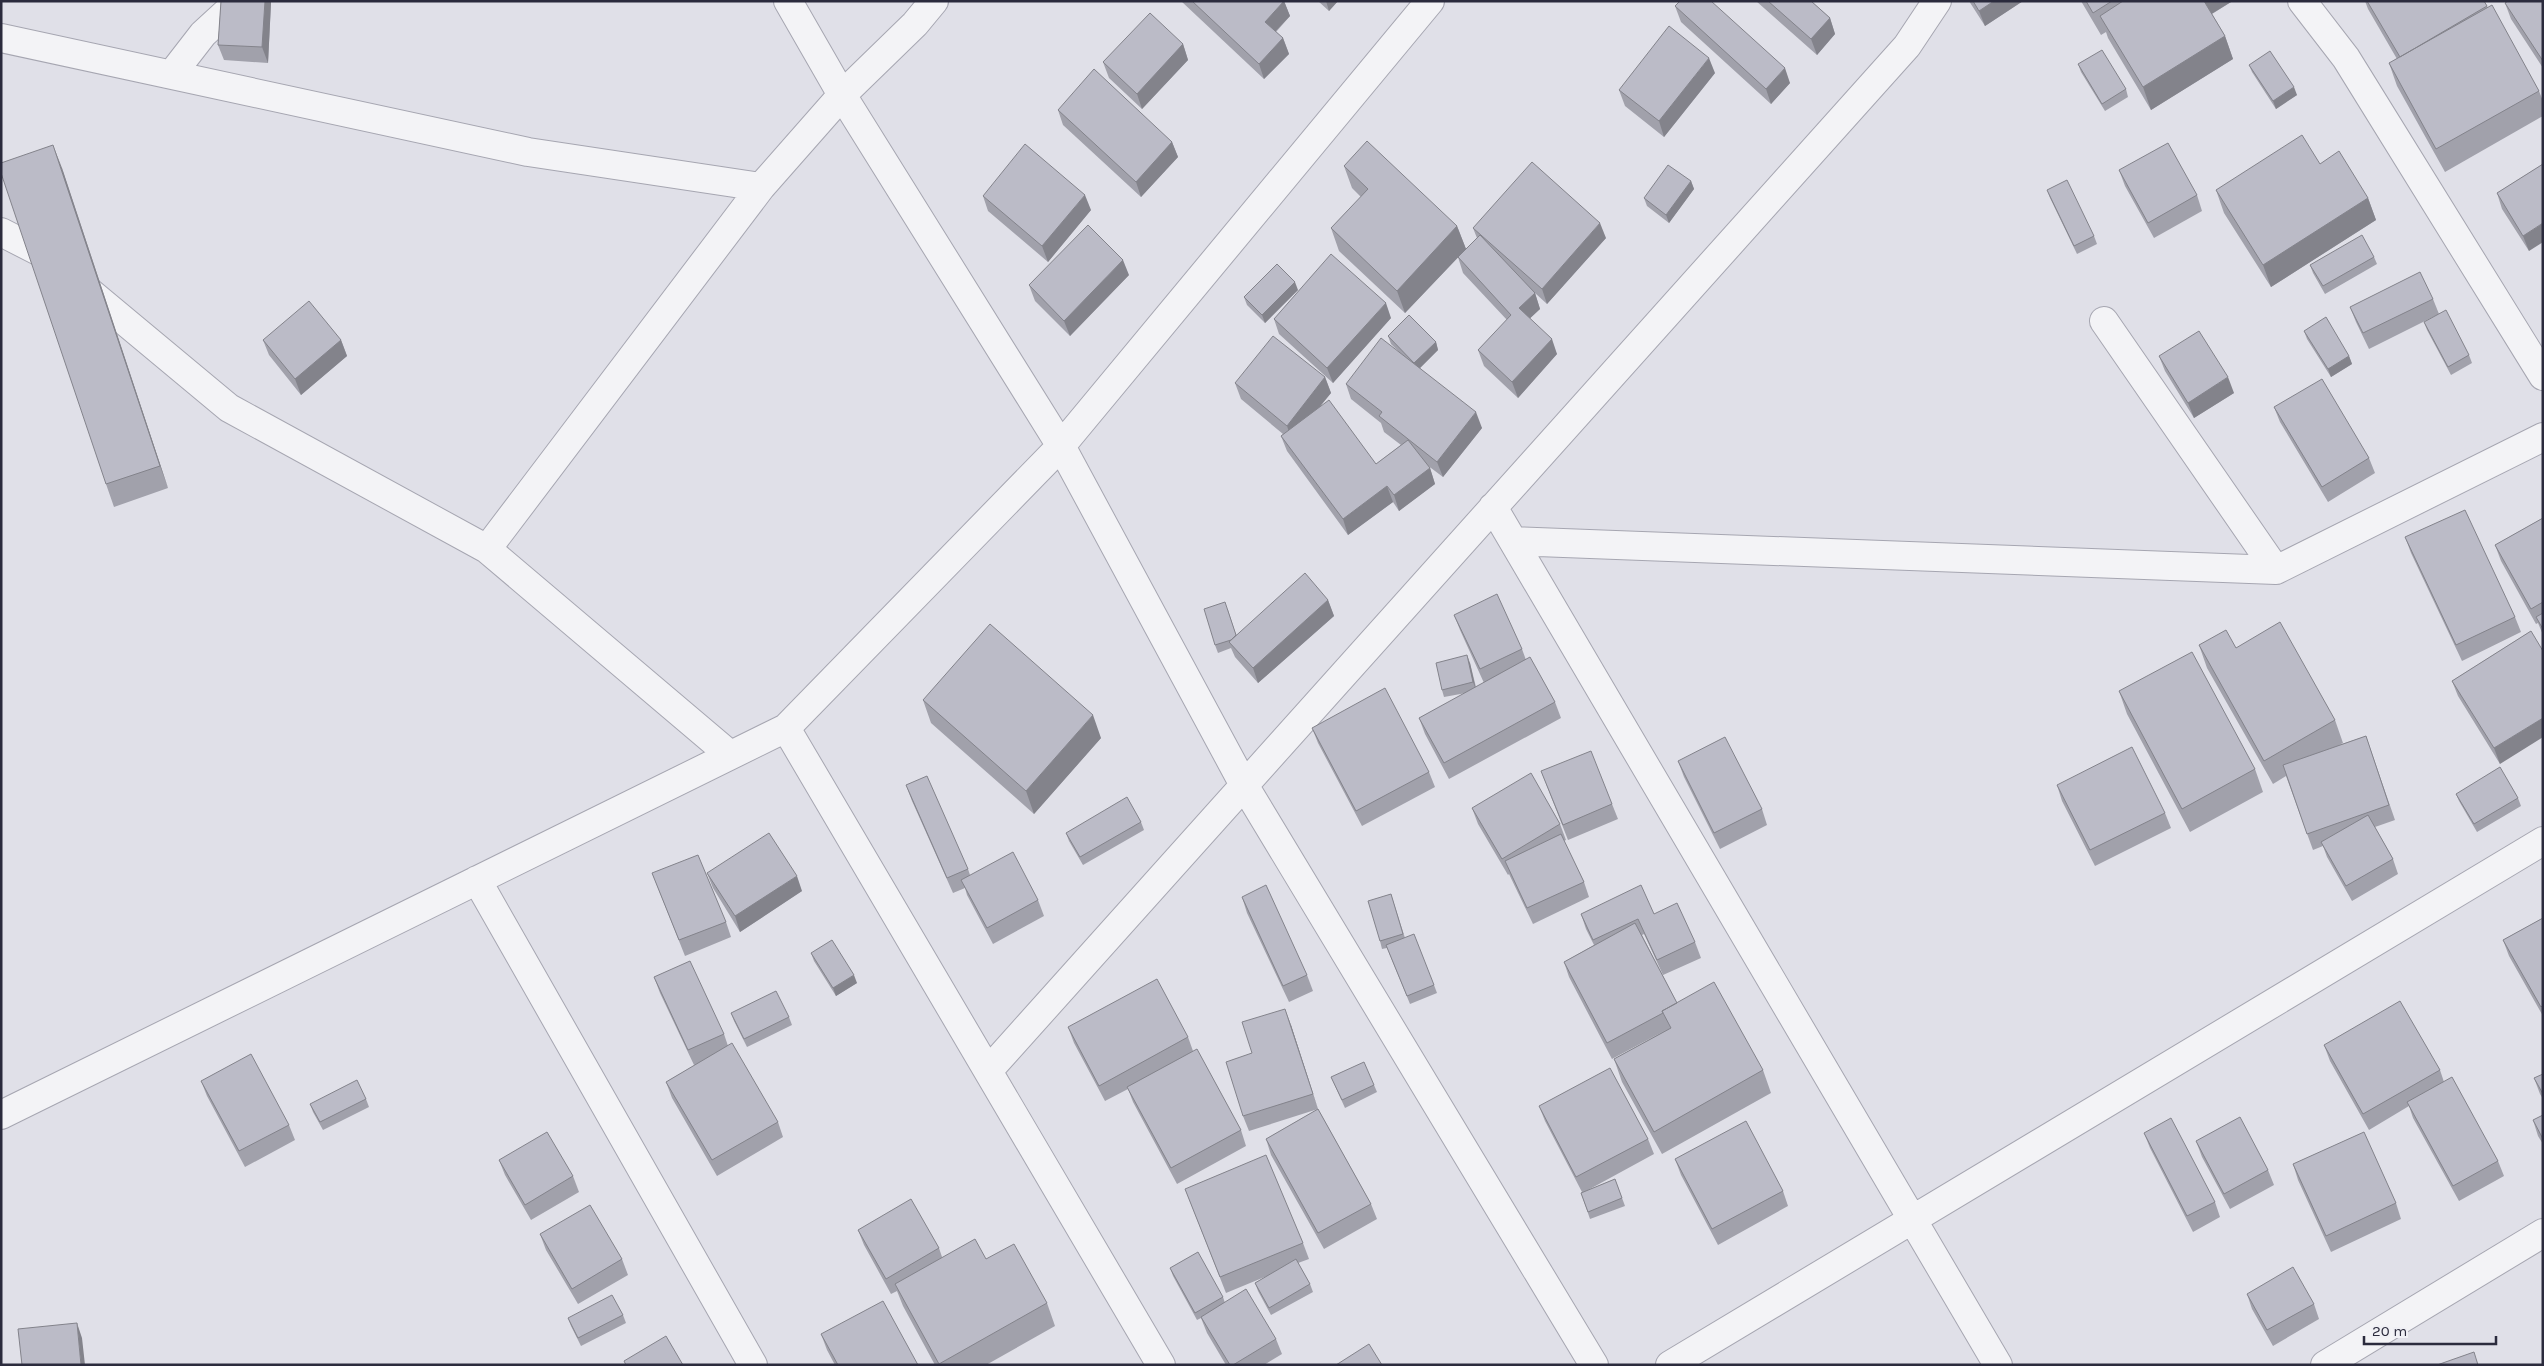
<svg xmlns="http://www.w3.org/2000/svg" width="2544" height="1366" font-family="Karla,sans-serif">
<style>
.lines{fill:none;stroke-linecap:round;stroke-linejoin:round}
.minor-casing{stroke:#a6a6b1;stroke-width:30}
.minor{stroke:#f3f3f6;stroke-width:28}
.wall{fill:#a1a1ab}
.shaded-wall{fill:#83838b}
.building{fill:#bbbbc7;stroke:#83838b}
</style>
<rect width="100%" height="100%" fill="#e0e0e8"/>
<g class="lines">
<defs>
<path id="minor" d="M788,1L842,95L1061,446L1244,785L1594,1365
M2302,1L2346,58L2543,376
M1,38L528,152L761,187
M172,74L203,34L239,1
M1,232L44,254L229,408L487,549L730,755
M2104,321L2276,570
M1493,507L1998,1365
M1513,541L2276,570L2543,437
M487,549L761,187L842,95L915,24L934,1
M786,728L1161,1365
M477,880L753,1365
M988,1071L1907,46L1937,1
M1,1115L786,728L1061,446L1430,1
M1670,1365L2543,841
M2325,1365L2543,1233"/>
</defs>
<use href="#minor" class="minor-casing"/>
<use href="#minor" class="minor"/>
</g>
<path class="wall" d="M221,1H271V3L268,63L224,60L218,45Z
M1181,1H1284L1290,16L1276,32L1283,38L1289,54L1264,79Z
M1318,1H1338L1329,11Z
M1756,1H1811L1830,18L1835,34L1817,55Z
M1969,1H2023L1985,26Z
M2081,1H2230L2231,2L2212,14L2225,36L2233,59L2151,110L2108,38L2106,32L2101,35Z
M2365,1H2484L2539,91L2543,101V116L2445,172L2397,86L2389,63L2397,59L2368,9Z
M2543,1V68L2511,19L2505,3Z
M1675,6L1790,83L1771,104L1681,22Z
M1183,44L1188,60L1142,109L1109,78L1103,62Z
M2078,64L2126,89L2128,97L2105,111L2081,72Z
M2249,65L2297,95L2276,109L2252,72Z
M1715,73L1664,137L1625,106L1619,90Z
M1058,110L1172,142L1178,157L1141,197L1063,125Z
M2320,164L2368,198L2376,220L2271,287L2224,213L2216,190Z
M2543,164L2529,251L2502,209L2497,193Z
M1344,166L1457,226L1466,249L1405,313L1339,251L1331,228L1361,197L1352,188Z
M62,168L168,488L114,507L106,484Z
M2119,170L2197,195L2202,211L2154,238L2125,186Z
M1691,181L1694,189L1669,223L1647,206L1644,198Z
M2047,190L2094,236L2097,244L2077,254L2050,198Z
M983,196L1091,210L1048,262L988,211Z
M1473,228L1606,238L1547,304L1535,293L1540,309L1530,318L1557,354L1518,398L1484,366L1478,350L1507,320L1463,273L1458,257L1477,238Z
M2374,257L2377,264L2325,294L2313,273L2310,265Z
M1129,275L1070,336L1035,301L1029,285Z
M1298,290L1265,323L1247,305L1244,297Z
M2433,299L2439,314L2369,349L2356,322L2350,307Z
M1391,318L1333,383L1279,334L1274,319Z
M2424,322L2469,355L2472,363L2451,375L2427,330Z
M2304,331L2349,356L2352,364L2331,377L2307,339Z
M1388,336L1436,342L1438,350L1420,368L1482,428L1443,477L1427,465L1430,468L1435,484L1399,511L1393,502L1348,535L1287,451L1281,436L1283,434L1241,399L1235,383L1325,377L1331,393L1320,406L1376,464L1401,445L1384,432L1381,423L1351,399L1346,384L1399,352L1391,344Z
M263,340H341L347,356L301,395L269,355Z
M2159,356L2234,393L2194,418L2165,371Z
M2274,407L2369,458L2375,473L2328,502L2280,422Z
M2543,518V635L2538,623L2536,624L2501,561L2495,545Z
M2405,537L2515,617L2521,632L2462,661L2411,553Z
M1328,600L1334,616L1258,683L1235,657L1231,648L1218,653L1215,645L1228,610L1236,635Z
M1454,615L1522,649L1526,660L1555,702L1561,718L1449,779L1425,734L1419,718L1466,693L1444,697L1442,690L1470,663L1476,687L1484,683L1460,630Z
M2531,631L2500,764L2458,696L2452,681Z
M2199,645L2236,648L2335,720L2343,743L2339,745L2366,736L2395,820L2375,827L2393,859L2398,874L2352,901L2327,857L2323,846L2313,850L2286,776L2273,784L2207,668Z
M2119,691L2255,769L2263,792L2190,832L2127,714Z
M923,700L1101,738L1034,814L931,723Z
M1312,728L1429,772L1435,787L1362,826L1318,743Z
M1678,761L1762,809L1767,825L1720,849L1684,777Z
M1541,771L1612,804L1618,819L1568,840Z
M906,785L968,869L970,875L1038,900L1044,916L993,944L967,895L965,888L953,893L912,801Z
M2057,785L2165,813L2171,828L2095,866L2062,801Z
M2456,794L2518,798L2521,806L2477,832L2459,801Z
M1472,808L1560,824L1566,840L1564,841L1584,882L1589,897L1533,924L1509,874L1508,875L1478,824Z
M1141,822L1144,830L1083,865L1069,841L1066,833Z
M652,873L726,922L731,937L685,956Z
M707,873L802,891L740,932L713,888Z
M1391,894L1405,938L1434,985L1437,993L1410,1004L1387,948L1382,949L1380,941Z
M1242,897L1307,975L1313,991L1289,1002L1247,913Z
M1581,914H1654L1695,942L1701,958L1663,975L1644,934L1642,935L1677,1003L1763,1070L1771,1093L1662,1154L1622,1082L1614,1059L1668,1029L1612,1059L1569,977L1564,962L1594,945L1586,929Z
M2543,918V1016L2509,956L2503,940Z
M811,953L857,983L836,996L814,961Z
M654,977L724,1034L728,1046L778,1122L783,1137L717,1176L672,1098L666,1082L697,1064L694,1065L660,993Z
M731,1013L789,1017L792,1025L747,1047L734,1021Z
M1291,1025L1318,1109L1371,1204L1377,1219L1324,1249L1271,1155L1266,1139L1318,1109L1249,1131L1243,1116L1252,1053Z
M1068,1027L1188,1037L1193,1051L1241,1130L1246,1146L1177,1184L1133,1102L1128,1089L1105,1101L1074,1043Z
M2324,1045L2440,1070L2444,1082L2498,1161L2504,1176L2459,1201L2413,1118L2409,1106L2369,1130L2330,1061Z
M2543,1074V1099L2540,1094L2534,1078Z
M1331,1077L1374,1085L1377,1092L1345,1108Z
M201,1081L289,1125L295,1140L245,1167L207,1096Z
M366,1099L369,1107L323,1130L313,1112L310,1104Z
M1539,1106L1648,1139L1654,1154L1588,1190L1615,1179L1625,1206L1590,1219L1581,1193L1582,1192L1545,1121Z
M2543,1115V1144L2538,1136L2533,1120Z
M2144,1133L2215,1202L2220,1217L2193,1232L2150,1148Z
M2196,1141L2268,1170L2274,1185L2230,1209L2202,1157Z
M1675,1159L1783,1191L1788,1206L1718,1245L1681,1175Z
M499,1160L573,1176L579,1192L531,1220L505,1175Z
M2293,1164L2396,1203L2401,1219L2331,1252L2298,1180Z
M1185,1189L1303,1243L1309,1259L1298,1263L1310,1284L1313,1292L1271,1315L1258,1291L1255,1283L1267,1276L1226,1293Z
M858,1230L939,1248L942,1257L986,1259L1047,1303L1055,1326L986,1365H935L903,1306L897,1291L891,1294L864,1245Z
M540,1234L622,1259L628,1275L578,1304L546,1250Z
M1170,1268L1223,1297L1225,1303L1276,1339L1282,1354L1264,1365H1226L1207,1333L1201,1318L1197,1320L1173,1276Z
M2247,1294L2314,1304L2319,1319L2273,1346L2252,1309Z
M623,1315L626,1323L581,1346L571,1326L568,1318Z
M821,1334L918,1365H835L827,1350Z"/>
<path class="shaded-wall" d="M265,1H271V3L268,63L262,47Z
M1284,1L1290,16L1270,37L1265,22Z
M1326,1H1338L1329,11Z
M1994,1H2023L1985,26L1979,11Z
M2202,1H2230L2231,2L2208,16Z
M1830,18L1835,34L1817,55L1811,39Z
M2225,36L2233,59L2151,110L2143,87Z
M1283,38L1289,54L1264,79L1259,64Z
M1183,44L1188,60L1142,109L1137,94Z
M1709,58L1715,73L1664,137L1659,121Z
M1785,68L1790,83L1771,104L1766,89Z
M2294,87L2297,95L2276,109L2273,101Z
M1172,142L1178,157L1141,197L1136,182Z
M53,145L62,168L168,488L160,466Z
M1691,181L1694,189L1669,223L1666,215Z
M1085,195L1091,210L1048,262L1042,246Z
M2368,198L2376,220L2271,287L2263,265Z
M1600,223L1606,238L1547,304L1542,289Z
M2543,223V242L2529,251L2523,236Z
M1457,226L1466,249L1405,313L1397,291Z
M1123,260L1129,275L1070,336L1064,321Z
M1295,282L1298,290L1265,323L1262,315Z
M1535,293L1540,309L1524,324L1519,308Z
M1386,303L1391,318L1333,383L1327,368Z
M1552,339L1557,354L1518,398L1512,382Z
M341,340L347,356L301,395L295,379Z
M1436,342L1438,350L1417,371L1414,363Z
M2349,356L2352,364L2331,377L2328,369Z
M1325,377L1331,393L1292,441L1287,426Z
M2228,377L2234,393L2194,418L2188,403Z
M1476,412L1482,428L1443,477L1437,462Z
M1430,468L1435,484L1399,511L1394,495Z
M1387,486L1393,502L1348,535L1343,519Z
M1328,600L1334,616L1258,683L1253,668Z
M1467,655L1470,663L1476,690L1473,682Z
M1093,715L1101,738L1034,814L1026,791Z
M2543,718V737L2500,764L2494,748Z
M797,876L802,891L740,932L735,916Z
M854,975L857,983L836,996L833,988Z
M1285,1009L1291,1025L1318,1109L1313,1094Z
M77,1323L82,1338L85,1365H81Z"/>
<path class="building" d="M221,1H265L262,47L218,45Z
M1192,1H1284L1265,22L1283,38L1259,64Z
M1680,1H1711L1785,68L1766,89L1675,6Z
M1768,1H1811L1830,18L1811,39Z
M1973,1H1994L1979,11Z
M2086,1H2112L2093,13Z
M2123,1H2204L2225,36L2143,87L2100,16Z
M2367,1H2484L2487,6L2400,57Z
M2508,1H2543V61L2505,3Z
M2492,5L2539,91L2436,149L2389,63Z
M1150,13L1183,44L1137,94L1103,62Z
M1669,26L1709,58L1659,121L1619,90Z
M2102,50L2126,89L2102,104L2078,64Z
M2270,51L2294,87L2273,101L2249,65Z
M1094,69L1172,142L1136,182L1058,110Z
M2302,135L2320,164L2339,151L2368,198L2263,265L2216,190Z
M1367,141L1457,226L1397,291L1331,228L1368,189L1344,166Z
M2168,143L2197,195L2148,223L2119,170Z
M1025,144L1085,195L1042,246L983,196Z
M53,145L160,466L106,484L1,173V163Z
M1532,162L1600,223L1542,289L1473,228Z
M2543,164V223L2523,236L2497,193Z
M1668,165L1691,181L1666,215L1644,198Z
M2067,180L2094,236L2074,246L2047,190Z
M1088,225L1123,260L1064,321L1029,285Z
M1480,235L1535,293L1519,308L1552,339L1512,382L1478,350L1511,315L1458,257Z
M2362,235L2374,257L2323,286L2310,265Z
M1331,254L1386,303L1327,368L1274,319Z
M1277,264L1295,282L1262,315L1244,297Z
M2420,272L2433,299L2363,333L2350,307Z
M309,301L341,340L295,379L263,340Z
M2446,310L2469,355L2448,367L2424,322Z
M1409,315L1436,342L1414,363L1388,336Z
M2326,317L2349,356L2328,369L2304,331Z
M2199,331L2228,377L2188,403L2159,356Z
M1273,336L1325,377L1287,426L1235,383Z
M1381,338L1476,412L1437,462L1379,416L1382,412L1346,384Z
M2322,379L2369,458L2322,487L2274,407Z
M1329,400L1376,464L1408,440L1430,468L1394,495L1387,486L1343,519L1281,436Z
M2465,510L2515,617L2456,645L2405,537Z
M2543,518V602L2531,609L2495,545Z
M1305,573L1328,600L1253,668L1229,642Z
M1497,594L1522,649L1480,669L1454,615Z
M1225,602L1236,635L1231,640L1215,645L1204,609Z
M2543,613V629L2536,617Z
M2280,622L2335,720L2264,761L2199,645L2226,630L2236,648Z
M990,624L1093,715L1026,791L923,700Z
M2531,631L2543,651V718L2494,748L2452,681Z
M2192,652L2255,769L2182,809L2119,691Z
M1467,655L1473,682L1442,690L1436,663Z
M1530,657L1555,702L1444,763L1419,718Z
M1385,688L1429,772L1356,811L1312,728Z
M2366,736L2389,805L2307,834L2283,765Z
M1725,737L1762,809L1714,833L1678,761Z
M2132,747L2165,813L2090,850L2057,785Z
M1591,751L1612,804L1563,825L1541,771Z
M2500,767L2518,798L2474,824L2456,794Z
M1531,773L1560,824L1502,859L1472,808Z
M927,776L968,869L947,878L906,785Z
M1127,797L1141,822L1080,857L1066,833Z
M2368,815L2393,859L2346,886L2321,842Z
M769,833L797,876L735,916L707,873Z
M1561,834L1584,882L1527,908L1505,861Z
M1013,852L1038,900L987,928L961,880Z
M698,855L726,922L679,940L652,873Z
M1266,885L1307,975L1283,986L1242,897Z
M1641,885L1654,914L1677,903L1695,942L1657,960L1638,919L1593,940L1581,914Z
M1391,894L1403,934L1380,941L1368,901Z
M2543,918V1005L2541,1007L2503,940Z
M1635,923L1677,1003L1662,1011L1663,1013L1607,1043L1564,962Z
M1414,934L1434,985L1407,996L1386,945Z
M832,940L854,975L833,988L811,953Z
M690,961L724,1034L688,1050L654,977Z
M1157,979L1188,1037L1099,1086L1068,1027Z
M1714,982L1763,1070L1654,1132L1614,1059L1671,1028L1662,1011Z
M776,991L789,1017L744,1039L731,1013Z
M2400,1001L2440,1070L2363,1114L2324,1045Z
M1285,1009L1313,1094L1243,1116L1226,1062L1252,1053L1242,1022Z
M732,1043L778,1122L712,1160L666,1082Z
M1197,1049L1241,1130L1171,1168L1127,1087Z
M251,1054L289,1125L239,1151L201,1081Z
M1364,1062L1374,1085L1342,1100L1331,1077Z
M1610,1068L1648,1139L1576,1177L1539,1106Z
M2543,1074V1094L2534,1078Z
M2452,1077L2498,1161L2453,1186L2407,1102Z
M357,1080L366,1099L320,1122L310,1104Z
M1318,1109L1371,1204L1318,1233L1266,1139Z
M2543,1115V1139L2533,1120Z
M2240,1117L2268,1170L2224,1194L2196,1141Z
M2171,1118L2215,1202L2187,1216L2144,1133Z
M1746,1121L1783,1191L1712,1229L1675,1159Z
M547,1132L573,1176L525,1205L499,1160Z
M2364,1132L2396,1203L2326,1236L2293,1164Z
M1266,1155L1303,1243L1220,1277L1185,1189Z
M1615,1179L1622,1198L1588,1212L1581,1193Z
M911,1199L939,1248L886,1279L858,1230Z
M590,1205L622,1259L572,1289L540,1234Z
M975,1239L986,1259L1014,1244L1047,1303L939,1364L895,1284Z
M1198,1252L1223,1297L1195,1313L1170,1268Z
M1296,1259L1310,1284L1269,1308L1255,1283Z
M2293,1267L2314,1304L2267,1330L2247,1294Z
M1246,1289L1276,1339L1233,1365H1230L1201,1317Z
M612,1295L623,1315L578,1338L568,1318Z
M883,1301L918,1365H838L821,1334Z
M77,1323L81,1365H22L18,1329Z
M666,1336L683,1365H626L624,1361Z
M1369,1344L1382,1365H1336Z
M2474,1352L2478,1365H2437Z"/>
<rect width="2544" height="1366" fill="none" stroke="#2b2b3d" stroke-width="5"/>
<path d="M2364 1336v8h132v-8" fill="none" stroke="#2b2b3d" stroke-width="2.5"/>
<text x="2372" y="1336" font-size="15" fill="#2b2b3d" stroke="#f0f0f5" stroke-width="4" paint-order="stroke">20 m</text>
</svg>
